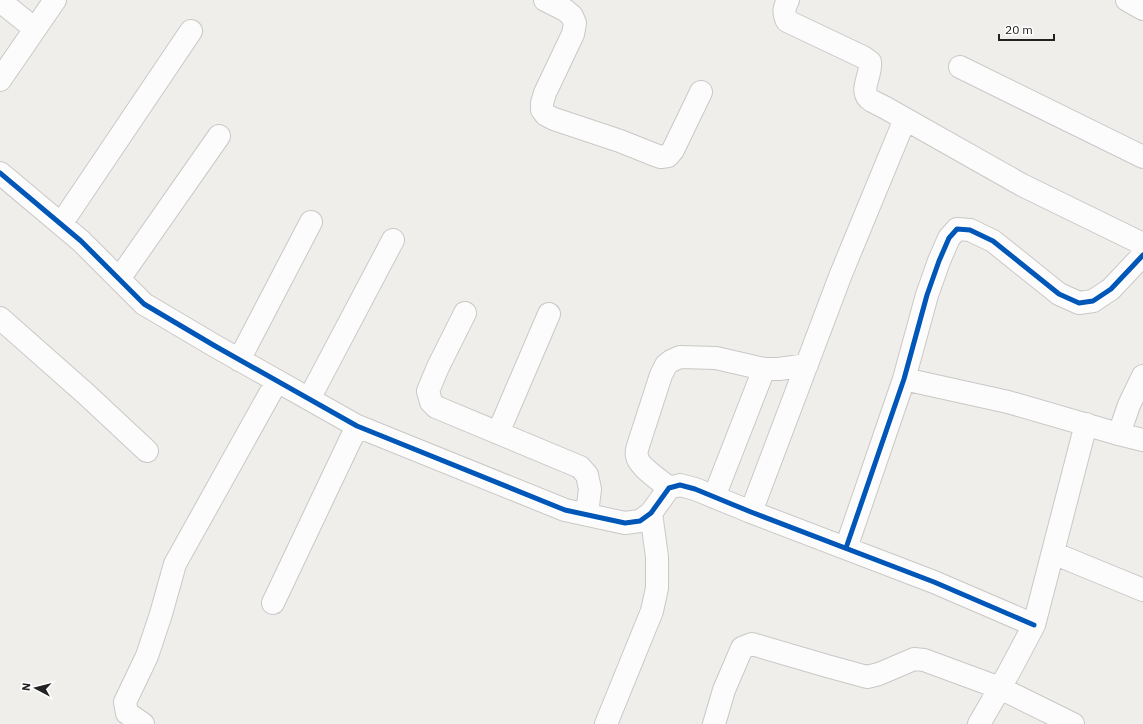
<svg xmlns="http://www.w3.org/2000/svg" width="1143" height="724" font-family="'IBM Plex Sans',sans-serif">
<style>
.lines{fill:none;stroke-linecap:round;stroke-linejoin:round}
.minor-casing{stroke:#c9c8c7;stroke-width:24}
.minor{stroke:#fdfcfc;stroke-width:22}
.cycleway-casing{stroke:#fff;stroke-width:8}
.cycleway{stroke:#0057b8;stroke-width:5}
</style>
<rect width="100%" height="100%" fill="#f0eeeb"/>
<g class="lines">
<defs>
<path id="minor" d="M545,0L565,10L572,16L575,23L573,34L545,93L542,103V110L546,115L554,119L620,141L655,155L661,157L668,156L673,150L701,92
M788,0C784,8 783,12 787,21L863,57L870,62C872,76 857,92 872,101C876,103 880,105 884,107L1022,185L1143,244
M1127,0L1143,9
M0,1L35,29
M960,67L1143,157
M0,80L55,0
M0,173L81,241L144,304L215,346L357,426L565,510L625,523L640,521L651,513L669,488L680,485L695,489L751,512L934,582L1034,625
M61,224L191,31
M119,279L219,136
M465,313L438,367L428,391L431,402L436,407L580,467L587,475L590,489L587,514
M0,318L86,394L147,451
M239,360L311,222
M904,379L1008,402L1115,433L1143,440
M309,399L393,240
M498,433L549,314
M1119,434L1129,405L1143,376
M669,488C661,481 638,466 637,456C636,453 637,449 638,446L661,375L666,365L671,361L680,357L716,358L764,369H779L807,365
M714,497L764,369
M751,512L841,274L905,119
M846,548L904,379L927,295L939,261L949,238L957,229L970,230L993,241L1059,294L1079,303L1093,301L1111,289L1143,255
M1053,553L1143,590
M273,603L357,426
M143,724L127,713L125,702L147,656L161,614L175,564L277,381
M606,724L652,611L657,588V557L651,513
M714,724L724,690L742,648L752,644L827,666L867,677L879,674L914,659L924,660L1000,688L1073,724
M979,724L1008,674L1034,625L1086,424"/>
</defs>
<use href="#minor" class="minor-casing"/>
<use href="#minor" class="minor"/>
<defs>
<path id="cycleway" d="M0,173L81,241L144,304L215,346L357,426L565,510L625,523L640,521L651,513L669,488L680,485L695,489L751,512L934,582L1034,625
M846,548L904,379L927,295L939,261L949,238L957,229L970,230L993,241L1059,294L1079,303L1093,301L1111,289L1143,255"/>
</defs>
<use href="#cycleway" class="cycleway-casing"/>
<use href="#cycleway" class="cycleway"/>
</g>
<g transform="translate(36 688) rotate(277)" stroke="#ffffff" stroke-width="3" paint-order="stroke">
<path d="M0-3L7 15L0 10L-7 15Z" fill="#222222"/>
<text y="-6" font-size="11" font-weight="bold" text-anchor="middle" fill="#222222">N</text>
</g>
<path d="M999 34v6h55v-6" fill="none" stroke="#222222" stroke-width="2"/>
<text x="1005" y="34" font-size="12" fill="#222222" stroke="#ffffff" stroke-width="3" paint-order="stroke">20 m</text>
</svg>
